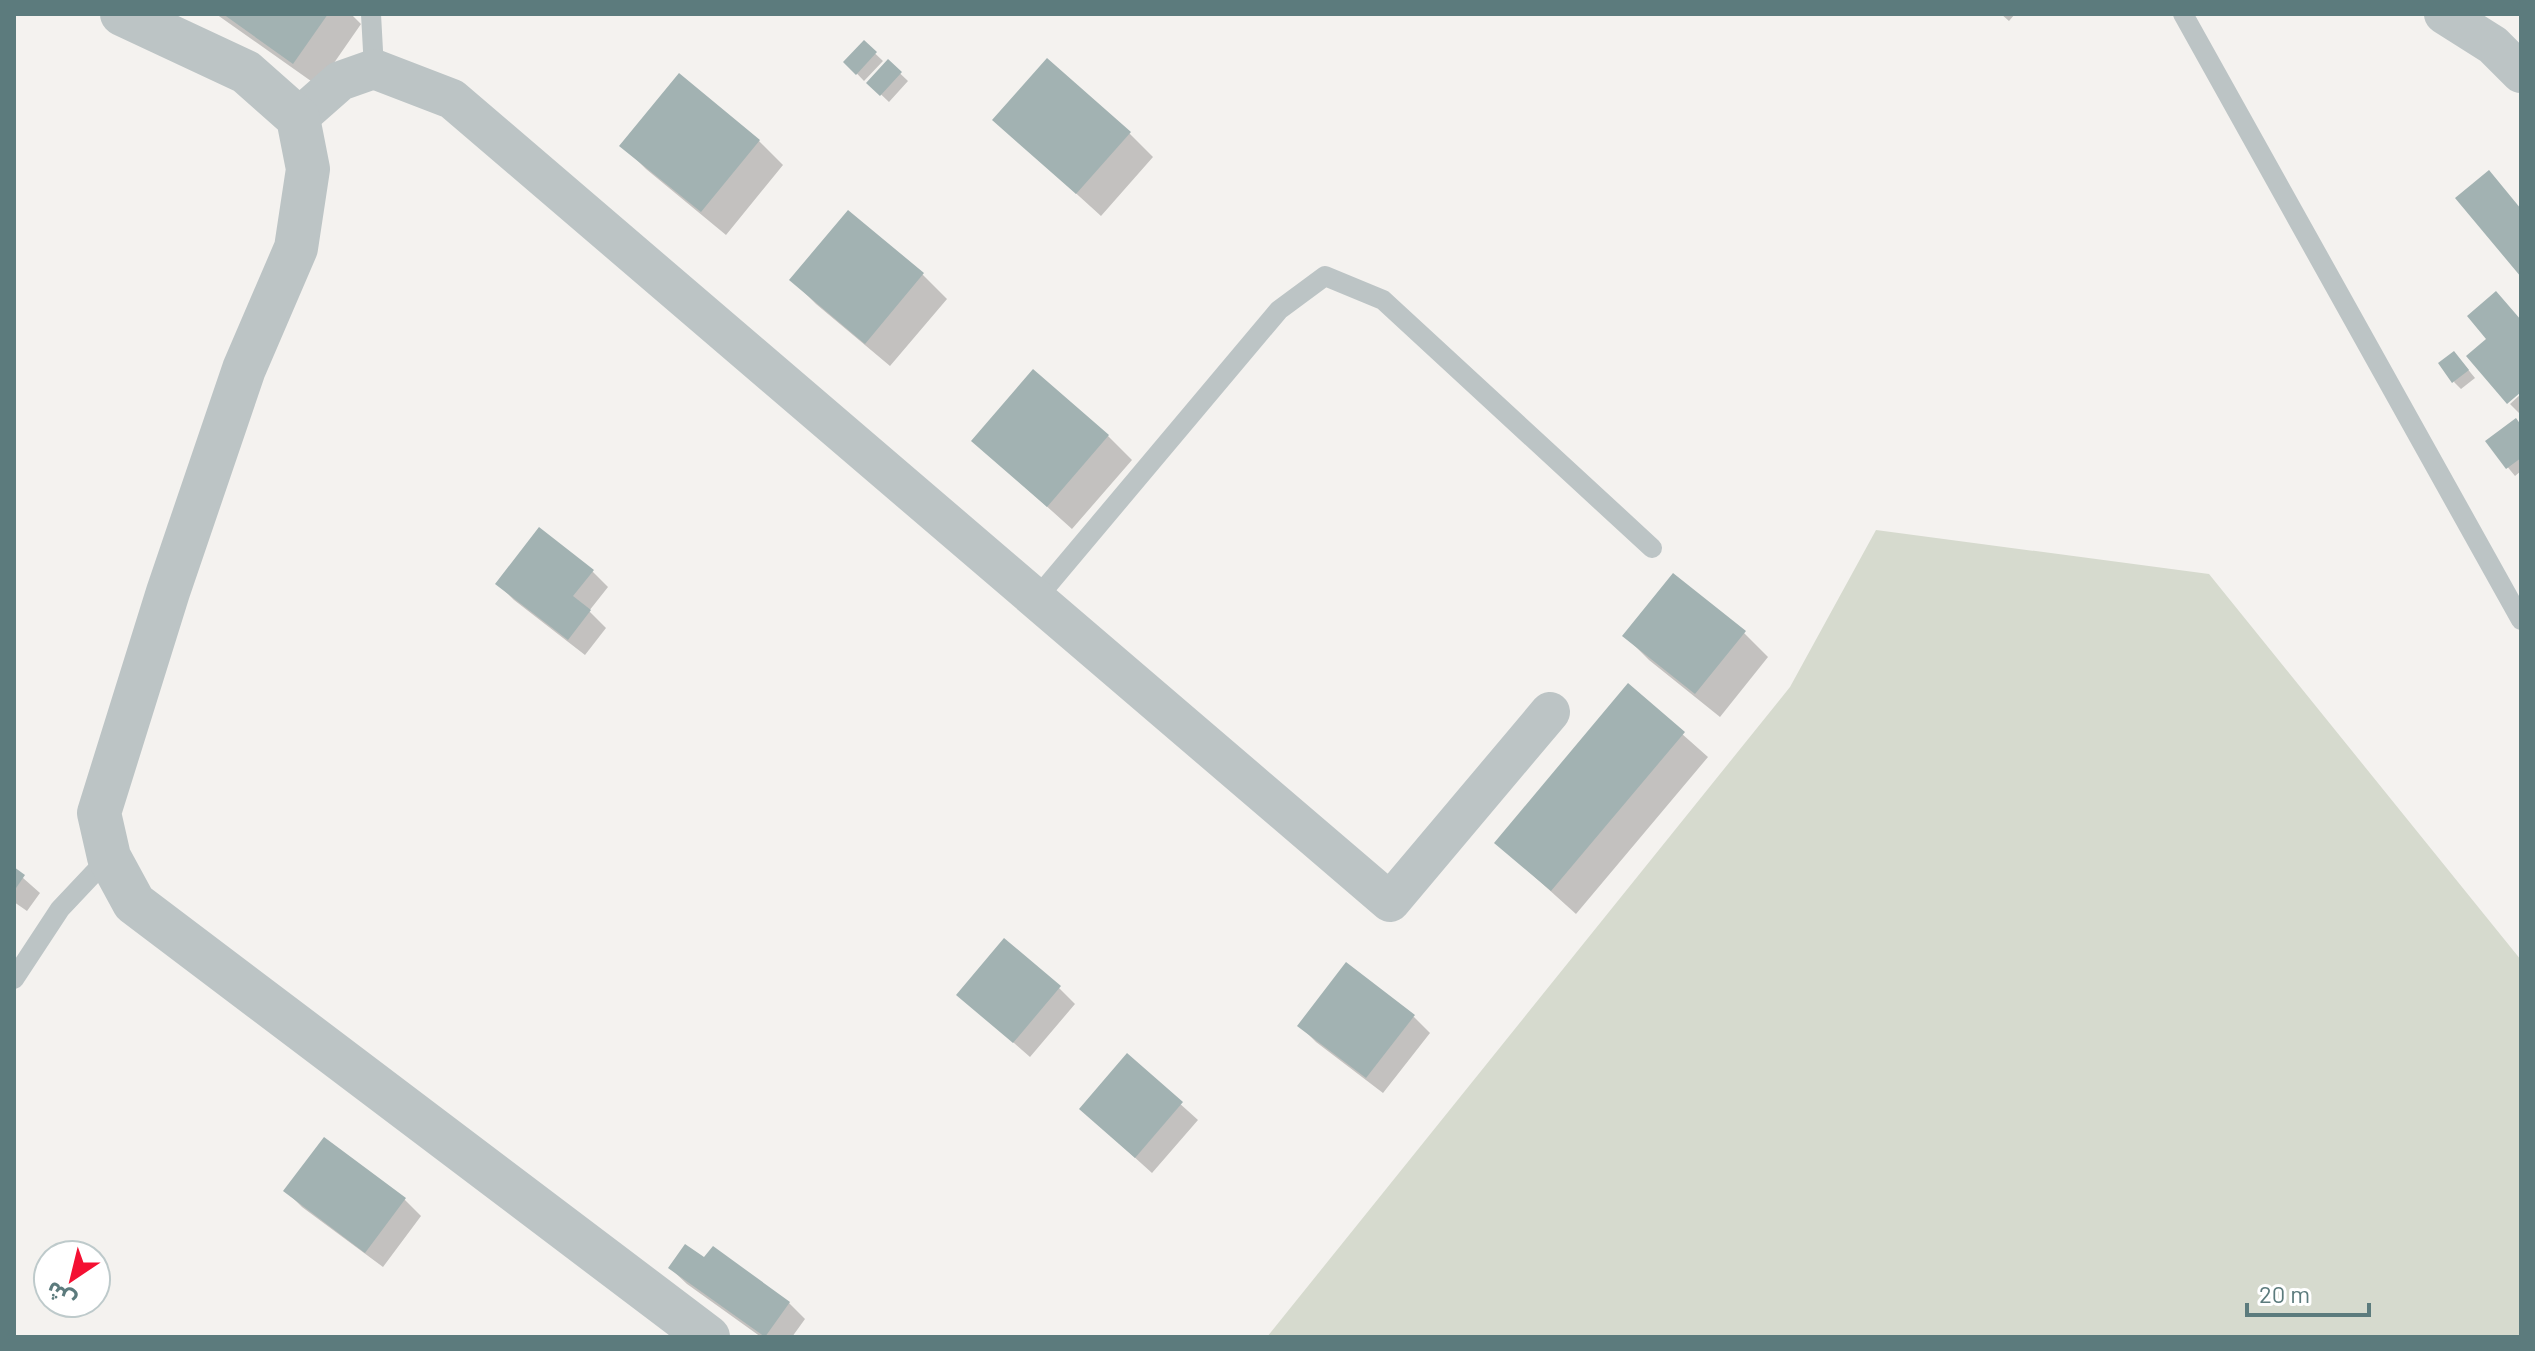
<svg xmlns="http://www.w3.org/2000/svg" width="2535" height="1351" font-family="Barlow,'Noto Sans Arabic',sans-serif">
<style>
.green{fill:#d6dace}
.shadow{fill:#0003}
.building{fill:#a2b2b2}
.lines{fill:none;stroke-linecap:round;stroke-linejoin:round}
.service{stroke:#bcc4c5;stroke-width:20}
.minor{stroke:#bcc4c5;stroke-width:40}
.tertiary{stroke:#bcc4c5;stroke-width:44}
</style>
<rect width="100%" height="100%" fill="#f4f2ef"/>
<path class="green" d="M1876,530L2209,574L2521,960V1337H1267L1790,687Z"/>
<path class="shadow" d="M216,14H351L361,24L318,86Z
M2001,14H2015L2009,21Z
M864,43L883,61L864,81L846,62Z
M888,62L908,81L889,102L869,83Z
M995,120L1129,133L1153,157L1101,216Z
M759,141L783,165L726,235L646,169L622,145Z
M849,213L923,275L947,299L890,366L816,304L792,280Z
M2461,361L2475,378L2461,389L2454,382Z
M2521,394V415L2510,404Z
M2521,426V471L2515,476L2487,442Z
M1108,436L1132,460L1072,529L974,441Z
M592,571L608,587L589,611L606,628L585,655L514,600L498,584Z
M1744,633L1768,657L1720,717L1649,660L1625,636Z
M1628,686L1708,757L1576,914L1497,843Z
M14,870L40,893L27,911L14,902Z
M1059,988L1075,1004L1030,1057L959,995Z
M1414,1017L1430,1033L1383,1093L1316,1042L1300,1026Z
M1127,1056L1198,1120L1152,1173L1081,1109Z
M324,1139L405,1200L421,1216L383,1267L302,1207L286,1191Z
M704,1260L789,1303L805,1319L792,1337H761L687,1284L670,1268Z"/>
<path class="building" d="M223,14H328L293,64Z
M864,40L877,52L856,75L843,62Z
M1047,58L1131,132L1076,194L992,120Z
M888,59L902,72L880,96L866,83Z
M679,73L760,140L701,212L619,146Z
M2489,170L2521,209V277L2455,198Z
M848,210L924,273L865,344L789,280Z
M2496,291L2521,320V392L2507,404L2466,356L2486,339L2467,316Z
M2454,351L2469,370L2452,383L2438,363Z
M1033,369L1109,435L1047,507L971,441Z
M2516,418L2521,425V458L2506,469L2485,441Z
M539,527L594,570L573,596L591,610L568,640L495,584Z
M1673,573L1746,631L1695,694L1622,636Z
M1628,683L1685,732L1551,891L1494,843Z
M14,867L25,875L14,891Z
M1004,938L1061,986L1013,1043L956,995Z
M1346,962L1415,1015L1366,1078L1297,1026Z
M1127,1053L1183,1102L1135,1158L1079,1109Z
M324,1137L406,1198L365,1253L283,1191Z
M685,1244L704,1257L713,1246L790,1302L765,1337L668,1268Z"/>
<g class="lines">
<path class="service" d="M371,14L374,69
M2183,14L2521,620
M1036,599L1279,310L1325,276L1383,300L1652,548
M14,979L60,909L109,857"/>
<path class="minor" d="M2444,14L2493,45L2521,73
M298,118L340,81L374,69L452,99L1390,902L1550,712"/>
<path class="tertiary" d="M122,14L246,72L298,118L308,169L296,248L244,369L168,592L99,813L109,857L134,903L708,1337"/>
</g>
<rect width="2535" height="1351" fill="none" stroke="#5c7b7d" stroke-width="32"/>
<g transform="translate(72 1279) rotate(215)"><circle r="38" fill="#ffffff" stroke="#becacb" stroke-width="2"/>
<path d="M0-6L14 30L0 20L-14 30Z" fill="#f41032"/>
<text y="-12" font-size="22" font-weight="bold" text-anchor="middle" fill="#5c7b7d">ش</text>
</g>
<path d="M2247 1303v12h122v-12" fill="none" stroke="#5c7b7d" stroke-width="4"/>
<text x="2259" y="1303" font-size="24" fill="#5c7b7d" stroke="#ffffff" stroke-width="6" paint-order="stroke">20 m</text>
</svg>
